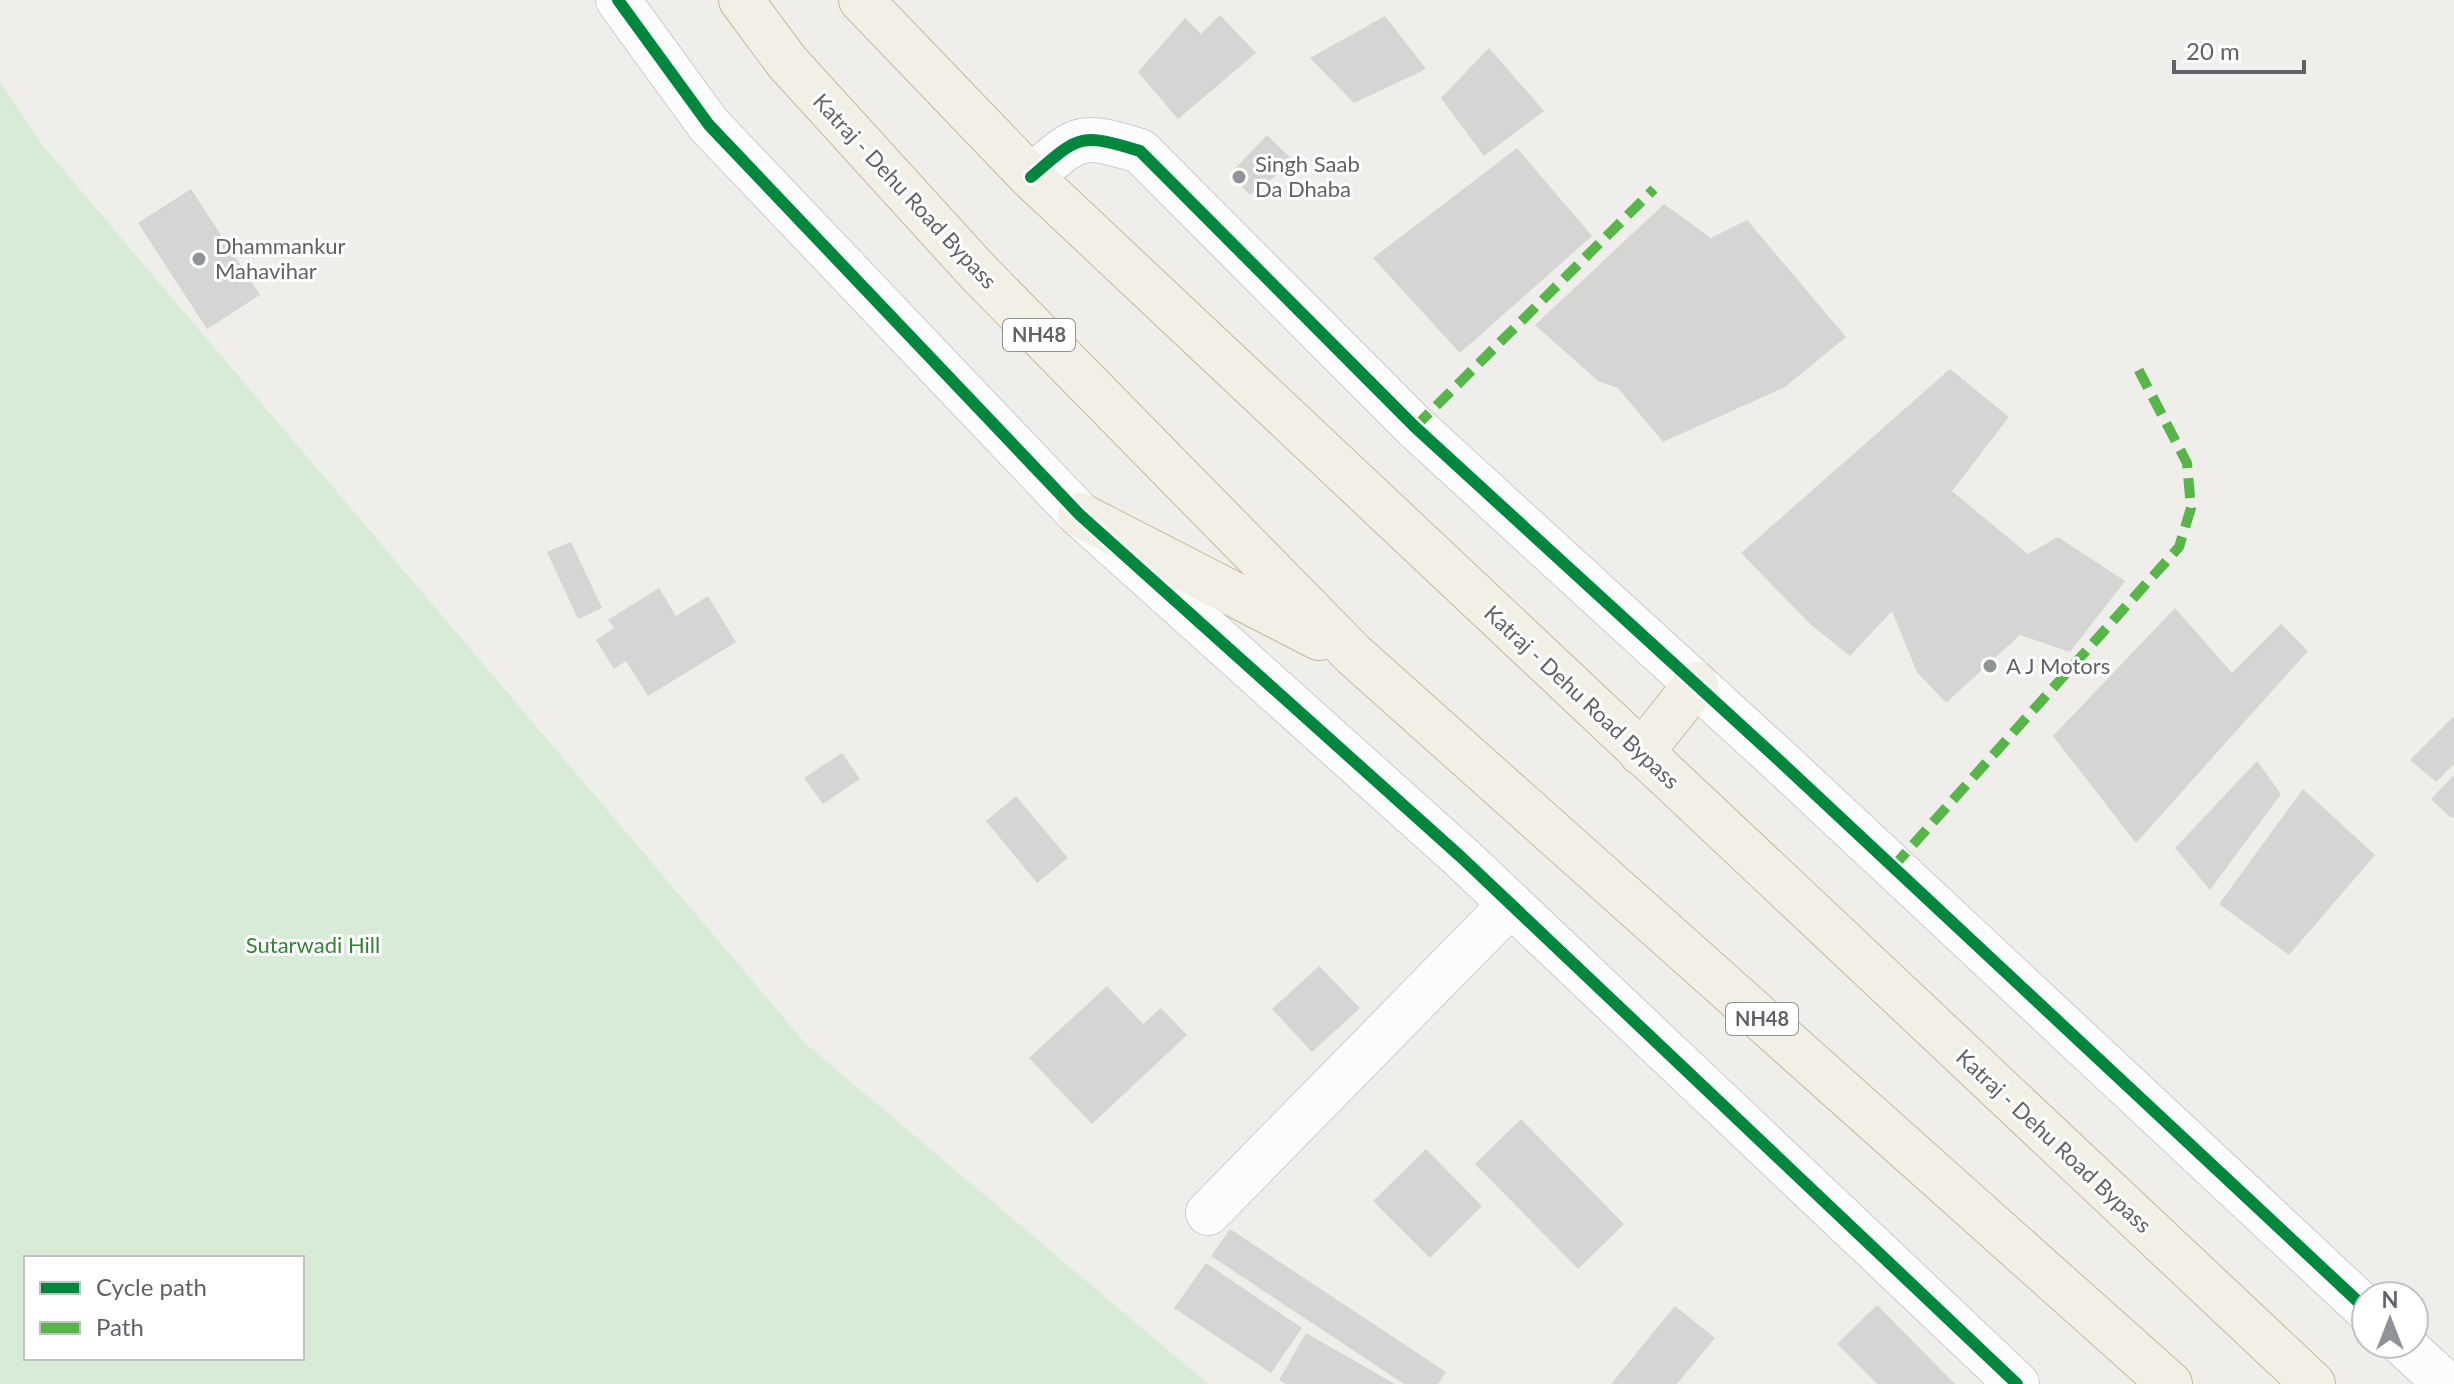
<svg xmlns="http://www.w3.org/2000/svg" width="2454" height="1384" font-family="Lato,sans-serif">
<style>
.green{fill:#d8ebd6;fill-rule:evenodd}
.building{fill:#d6d5d3}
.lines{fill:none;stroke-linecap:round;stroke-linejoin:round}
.minor-casing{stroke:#cbcccc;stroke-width:46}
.tertiary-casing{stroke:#cbcccc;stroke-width:46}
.trunk-casing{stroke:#c8b996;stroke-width:46}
.minor{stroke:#fdfcfc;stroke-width:44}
.tertiary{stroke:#fdfcfc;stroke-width:44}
.trunk{stroke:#f2f0e6;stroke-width:44}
.quiet{stroke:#58b549;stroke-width:10;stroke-dasharray:20 10;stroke-linecap:butt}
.cycleway-casing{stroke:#fff;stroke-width:17}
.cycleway{stroke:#00873e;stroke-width:12}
.poi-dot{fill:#919496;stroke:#fff;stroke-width:3}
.labels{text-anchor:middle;stroke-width:6;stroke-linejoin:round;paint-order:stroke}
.shield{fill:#fff;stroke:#8f9295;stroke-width:2}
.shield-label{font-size:20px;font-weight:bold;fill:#5f6368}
.poi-label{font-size:22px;fill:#5f6368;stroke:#fff;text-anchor:start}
.street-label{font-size:22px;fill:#5f6368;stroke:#fff}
.park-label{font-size:22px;fill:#348238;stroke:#fff}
</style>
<rect width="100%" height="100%" fill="#efeeea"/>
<path class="green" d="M0,82L43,146L806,1044L1208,1384H0ZM26,1258H302V1358H26Z"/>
<path class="building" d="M1220,15L1256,53L1178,119L1138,72L1185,18L1201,34Z
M1385,16L1426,69L1354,103L1310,58Z
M1489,48L1544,111L1484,156L1441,98Z
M1267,135L1295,162L1250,195L1230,174Z
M1517,148L1592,236L1460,353L1373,258Z
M191,189L260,295L207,329L138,223Z
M1664,204L1711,238L1747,220L1846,337L1785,387L1663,442L1618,388L1598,381L1535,325Z
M1950,369L2009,417L1952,491L2028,554L2058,537L2125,581L2070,652L2020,635L1946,703L1917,672L1892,611L1850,656L1810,624L1741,553Z
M571,542L602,608L578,619L547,552Z
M659,588L676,616L708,596L736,642L648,696L626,661L614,669L596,640L614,628L608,620Z
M2175,608L2232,673L2281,624L2308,651L2136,843L2053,736Z
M2454,716V764L2436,782L2410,760Z
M842,753L860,779L823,804L804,778Z
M2257,761L2281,794L2210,890L2175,848Z
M2454,775V816L2451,818L2431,799Z
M2303,789L2375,855L2289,955L2219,904Z
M1016,796L1068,858L1037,883L986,821Z
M1319,966L1360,1008L1312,1052L1272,1009Z
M1107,986L1143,1024L1161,1008L1187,1035L1092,1124L1029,1058Z
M1521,1119L1624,1224L1578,1269L1475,1164Z
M1426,1149L1482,1206L1430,1258L1373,1201Z
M1230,1229L1446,1372L1438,1384H1404L1211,1256Z
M1206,1263L1302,1328L1271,1373L1174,1308Z
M1877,1305L1955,1384H1877L1837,1344Z
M1675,1306L1715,1338L1677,1384H1611Z
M1306,1333L1395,1384H1286L1279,1380Z"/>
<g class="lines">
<defs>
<path id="minor" d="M1208,1213L1511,904"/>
<path id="tertiary" d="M618,0L709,125L1080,515L1461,857L2017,1384
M1031,177C1079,136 1078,132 1140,151L1415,427L1783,764L2366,1309
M2403,1344L2446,1384"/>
<path id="trunk" d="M741,0L787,62L979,273L1354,655L2170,1384
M861,0L1031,177L2313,1384
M1080,515L1319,638
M1641,753L1696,684"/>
</defs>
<use href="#minor" class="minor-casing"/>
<use href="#tertiary" class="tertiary-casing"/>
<use href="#trunk" class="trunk-casing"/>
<use href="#minor" class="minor"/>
<use href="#tertiary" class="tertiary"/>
<use href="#trunk" class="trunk"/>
<path class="quiet" d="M1415,427L1654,189
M1893,867L2179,547L2191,508L2187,463L2135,363"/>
<defs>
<path id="cycleway" d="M618,0L709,125L1080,515L1461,857L2017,1384
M1031,177C1079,136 1078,132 1140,151L1415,427L1783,764L2366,1309"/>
</defs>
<use href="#cycleway" class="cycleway-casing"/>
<use href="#cycleway" class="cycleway"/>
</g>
<g class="poi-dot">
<circle cx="1239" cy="177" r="8"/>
<circle cx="199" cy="259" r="8"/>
<circle cx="1990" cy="666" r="8"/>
</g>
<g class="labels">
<g class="shield">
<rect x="1003" y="319" width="72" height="32" rx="6"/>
<rect x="1726" y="1003" width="72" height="32" rx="6"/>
</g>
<g class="shield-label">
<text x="1039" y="342">NH48</text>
<text x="1762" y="1026">NH48</text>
</g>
<g class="poi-label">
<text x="1255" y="172">Singh Saab<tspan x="1255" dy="25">Da Dhaba</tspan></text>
<text x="215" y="254">Dhammankur<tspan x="215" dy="25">Mahavihar</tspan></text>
<text x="2006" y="674">A J Motors</text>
</g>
<g class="street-label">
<text transform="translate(905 191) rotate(47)" y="8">Katraj - Dehu Road Bypass</text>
<text transform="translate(1582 697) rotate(43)" y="8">Katraj - Dehu Road Bypass</text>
<text transform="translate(2054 1141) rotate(43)" y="8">Katraj - Dehu Road Bypass</text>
</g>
<g class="park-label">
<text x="313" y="953">Sutarwadi Hill</text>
</g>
</g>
<rect x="24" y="1256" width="280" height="104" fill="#ffffff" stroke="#bfc1c3" stroke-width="2"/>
<rect x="40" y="1282" width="40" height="12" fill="#00873e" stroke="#bfc1c3" stroke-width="2"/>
<text x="96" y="1296" font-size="24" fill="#5f6368">Cycle path</text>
<rect x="40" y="1322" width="40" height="12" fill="#58b549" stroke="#bfc1c3" stroke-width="2"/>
<text x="96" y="1336" font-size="24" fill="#5f6368">Path</text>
<g transform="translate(2390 1320)"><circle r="38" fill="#ffffff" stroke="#bfc1c3" stroke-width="2"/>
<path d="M0-6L14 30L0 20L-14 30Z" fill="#919496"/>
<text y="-12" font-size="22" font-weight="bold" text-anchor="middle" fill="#5f6368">N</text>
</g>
<path d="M2174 60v12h130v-12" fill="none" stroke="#5f6368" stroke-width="4"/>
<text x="2186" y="60" font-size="24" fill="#5f6368" stroke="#ffffff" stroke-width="6" paint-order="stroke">20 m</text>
</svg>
